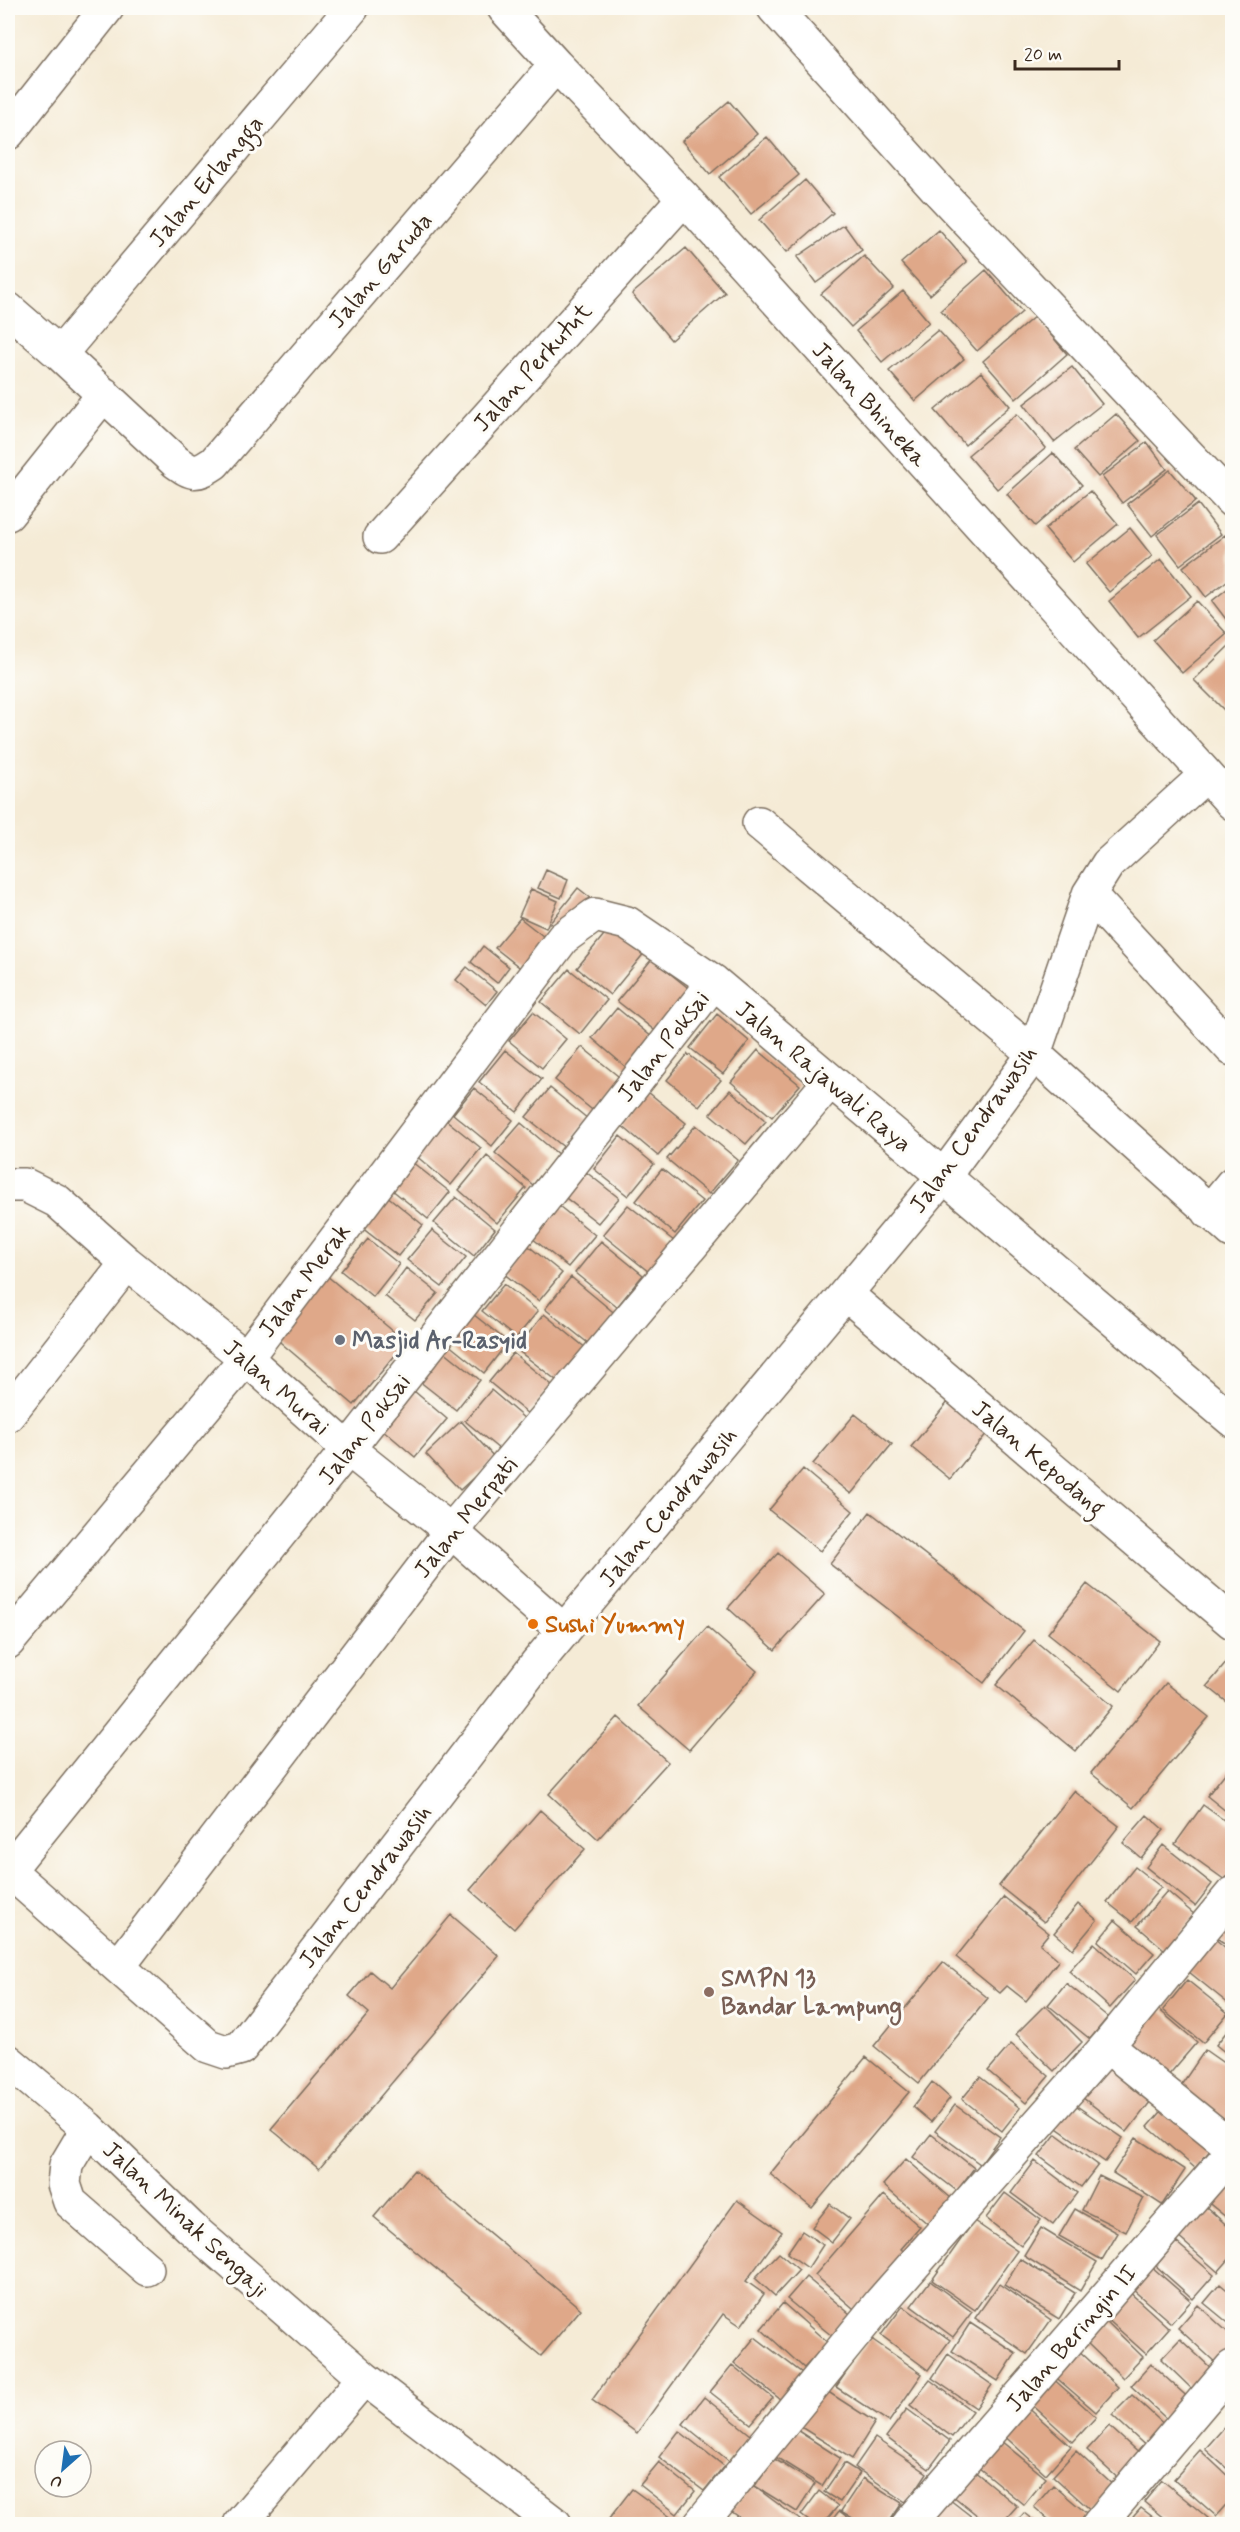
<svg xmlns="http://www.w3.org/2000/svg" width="1240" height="2532" font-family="Mynerve,sans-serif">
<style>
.building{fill:#dfa889}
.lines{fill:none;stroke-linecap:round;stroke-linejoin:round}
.minor-casing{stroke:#7c6e5e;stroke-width:36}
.minor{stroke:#fff;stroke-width:33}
.worship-dot{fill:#6b7280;stroke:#fdfcf7;stroke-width:2}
.food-dot{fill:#e8710a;stroke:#fdfcf7;stroke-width:2}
.education-dot{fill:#8d6e63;stroke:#fdfcf7;stroke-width:2}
.labels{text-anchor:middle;stroke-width:6;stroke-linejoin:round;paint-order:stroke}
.street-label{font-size:24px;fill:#3b2a1e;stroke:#fdfcf7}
.worship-label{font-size:24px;font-weight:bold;fill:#5b616d;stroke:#fdfcf7;text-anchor:start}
.food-label{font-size:24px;font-weight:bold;fill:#c56008;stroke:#fdfcf7;text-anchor:start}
.education-label{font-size:24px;font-weight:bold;fill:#785e54;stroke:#fdfcf7;text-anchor:start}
</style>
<rect width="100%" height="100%" fill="#fdfcf7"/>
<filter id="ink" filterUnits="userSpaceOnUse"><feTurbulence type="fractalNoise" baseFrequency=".0167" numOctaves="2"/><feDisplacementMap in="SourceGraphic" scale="12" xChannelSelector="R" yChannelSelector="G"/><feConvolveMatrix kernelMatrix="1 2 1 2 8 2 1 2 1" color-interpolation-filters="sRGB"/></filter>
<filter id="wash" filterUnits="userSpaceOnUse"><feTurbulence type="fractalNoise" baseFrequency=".008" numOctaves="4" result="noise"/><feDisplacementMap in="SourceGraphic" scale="24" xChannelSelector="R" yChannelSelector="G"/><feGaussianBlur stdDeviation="1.35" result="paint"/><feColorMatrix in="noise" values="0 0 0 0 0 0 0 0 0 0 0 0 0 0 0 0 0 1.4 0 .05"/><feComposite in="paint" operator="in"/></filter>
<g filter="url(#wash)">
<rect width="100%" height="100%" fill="#f5ebd6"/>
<g id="blocks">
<path class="building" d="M729,101L757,134L710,174L682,141Z
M767,137L799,175L751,214L719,177Z
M805,180L833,213L787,252L759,220Z
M844,225L862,250L816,283L797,257Z
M939,230L967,262L930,295L901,263Z
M686,248L725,293L671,340L632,294Z
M864,256L894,288L851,327L821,294Z
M986,270L1022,312L977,351L941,310Z
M903,291L929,322L882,362L856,331Z
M1035,316L1067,354L1016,399L983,361Z
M938,330L964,359L915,401L889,371Z
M1072,367L1102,404L1054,442L1024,404Z
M981,372L1010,406L965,445L935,410Z
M1017,414L1046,448L997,489L968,455Z
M1116,414L1140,441L1098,477L1074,450Z
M1147,442L1167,469L1122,503L1102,477Z
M1053,453L1082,485L1035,526L1007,494Z
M1170,470L1196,501L1152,536L1127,504Z
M1090,491L1118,524L1073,562L1045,529Z
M1198,504L1221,534L1180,565L1157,535Z
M1130,528L1152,556L1109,592L1086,564Z
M1225,535L1232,545V577L1206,597L1183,567Z
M1161,559L1191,596L1138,638L1109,601Z
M1232,585V627L1212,601Z
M1197,601L1227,634L1182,673L1153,640Z
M1232,643V715L1231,717L1194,680Z
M546,870L568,880L561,898L538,888Z
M578,888L592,899L563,933L550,923Z
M531,889L558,901L546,928L519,916Z
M520,918L548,940L523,970L495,948Z
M612,925L645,952L610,995L577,968Z
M483,946L509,967L497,983L471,962Z
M652,959L692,991L658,1033L617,1001Z
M467,967L497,991L486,1005L456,980Z
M569,969L607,1000L580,1034L541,1002Z
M617,1008L653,1038L627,1068L592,1038Z
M533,1012L566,1039L542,1068L509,1041Z
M717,1014L749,1041L723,1074L690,1048Z
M582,1047L623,1080L596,1113L555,1080Z
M505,1050L542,1079L517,1112L479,1082Z
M758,1050L800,1085L772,1117L731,1082Z
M688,1054L721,1080L699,1106L667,1080Z
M474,1088L513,1120L492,1146L453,1114Z
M550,1088L588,1119L565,1148L526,1117Z
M730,1090L766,1121L746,1144L710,1114Z
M648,1092L686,1123L658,1156L621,1125Z
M445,1119L481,1148L451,1185L415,1155Z
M521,1123L559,1155L533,1185L495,1153Z
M696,1125L738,1160L709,1194L667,1159Z
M620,1136L654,1164L628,1196L594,1169Z
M487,1156L526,1188L497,1223L459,1190Z
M412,1162L450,1192L428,1219L391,1189Z
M662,1169L702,1201L675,1234L636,1201Z
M586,1172L619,1198L598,1223L566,1198Z
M386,1195L423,1225L398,1256L361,1227Z
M456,1197L495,1229L474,1256L434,1223Z
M628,1205L674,1241L649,1272L603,1235Z
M559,1206L595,1235L568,1267L532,1238Z
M432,1230L466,1257L442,1287L407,1260Z
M368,1239L399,1264L373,1297L341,1271Z
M601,1241L643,1275L617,1307L575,1273Z
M526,1244L562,1273L539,1301L503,1273Z
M406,1268L438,1293L415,1320L385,1296Z
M326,1275L406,1342L354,1405L274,1337Z
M571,1277L618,1316L593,1347L545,1309Z
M504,1284L538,1311L516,1338L482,1311Z
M473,1314L508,1342L484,1373L448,1344Z
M544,1314L587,1349L560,1383L516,1349Z
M444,1351L480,1380L456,1410L419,1381Z
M513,1353L552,1385L528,1414L489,1382Z
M491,1390L525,1419L499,1449L465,1421Z
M414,1391L447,1419L415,1457L382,1429Z
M948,1402L987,1433L950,1479L911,1447Z
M855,1414L892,1444L851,1494L813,1464Z
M461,1421L495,1458L460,1490L426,1454Z
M803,1469L853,1511L820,1551L769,1510Z
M870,1512L1024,1631L984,1683L830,1564Z
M778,1553L825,1594L775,1650L728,1608Z
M1087,1584L1160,1641L1121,1691L1048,1633Z
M707,1627L757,1671L689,1750L638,1706Z
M1034,1640L1113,1706L1076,1751L996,1685Z
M1232,1656V1706L1207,1686Z
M1166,1683L1209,1717L1133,1808L1091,1773Z
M618,1717L668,1762L598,1839L549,1794Z
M1230,1767L1232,1770V1816L1207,1796Z
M1074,1791L1119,1826L1044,1922L999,1886Z
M1203,1805L1232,1826V1869L1225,1880L1175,1844Z
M540,1810L585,1849L514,1929L470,1890Z
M1147,1815L1164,1830L1141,1858L1123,1843Z
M1163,1845L1212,1884L1195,1906L1146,1867Z
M1135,1867L1161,1887L1132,1922L1107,1902Z
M1167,1891L1195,1915L1165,1950L1137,1926Z
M1004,1897L1049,1933L1040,1944L1059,1960L1026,2001L1007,1986L1000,1993L956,1957Z
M1078,1904L1097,1920L1073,1949L1054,1933Z
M1232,1911V1948L1215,1937Z
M451,1915L499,1956L319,2169L271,2129L369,2013L349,1996L370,1971L390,1988Z
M1115,1920L1154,1953L1136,1974L1098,1941Z
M1215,1939L1232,1953V2002L1230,2005L1189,1972Z
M1094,1943L1135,1980L1110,2008L1069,1971Z
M943,1962L988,1998L919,2083L874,2046Z
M1187,1980L1228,2013L1203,2043L1163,2010Z
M1066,1983L1108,2017L1090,2039L1048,2005Z
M1045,2005L1082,2042L1054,2071L1016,2034Z
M1157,2008L1197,2042L1167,2077L1126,2043Z
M1232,2025V2058L1216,2045Z
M1011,2044L1049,2076L1026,2103L988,2071Z
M1205,2050L1232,2069V2127L1177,2091Z
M866,2057L909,2092L812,2208L770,2174Z
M1108,2062L1154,2097L1127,2132L1082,2097Z
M980,2077L1020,2108L1002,2131L962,2099Z
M932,2082L950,2098L931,2122L913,2107Z
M1071,2102L1123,2138L1105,2162L1054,2126Z
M955,2105L1000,2137L980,2164L935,2131Z
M1166,2106L1213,2147L1195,2168L1148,2127Z
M931,2134L974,2168L957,2191L913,2157Z
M1056,2134L1098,2165L1081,2187L1039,2156Z
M1136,2138L1185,2170L1162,2205L1113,2173Z
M906,2159L952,2199L929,2225L883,2185Z
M1035,2161L1077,2193L1053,2224L1011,2193Z
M1232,2164V2222L1205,2200Z
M414,2170L581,2309L541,2356L374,2217Z
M1099,2176L1144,2198L1126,2232L1082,2210Z
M1005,2193L1041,2220L1021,2246L986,2218Z
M884,2195L920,2227L901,2249L911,2258L861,2315L815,2275Z
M737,2200L782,2232L746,2281L764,2294L741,2326L723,2314L637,2433L592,2400Z
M830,2204L850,2219L832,2242L812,2227Z
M1203,2204L1232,2230V2256L1218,2272L1176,2235Z
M1075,2209L1118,2233L1102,2260L1059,2236Z
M974,2221L1017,2251L975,2310L932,2280Z
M1041,2228L1097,2262L1080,2291L1024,2256Z
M802,2231L823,2245L808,2268L787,2253Z
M1176,2242L1214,2275L1193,2299L1156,2266Z
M779,2253L799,2270L775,2296L755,2278Z
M1020,2259L1075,2293L1059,2319L1004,2285Z
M1152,2267L1191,2301L1171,2323L1132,2289Z
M806,2277L850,2314L832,2336L787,2299Z
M930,2281L972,2312L953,2337L911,2306Z
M999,2284L1051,2320L1027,2354L975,2318Z
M1220,2284L1232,2294V2326L1204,2303Z
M1127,2290L1169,2328L1146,2354L1104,2316Z
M783,2303L828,2343L804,2368L761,2329Z
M1198,2305L1232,2336V2348L1218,2365L1178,2328Z
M903,2306L950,2340L928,2370L881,2335Z
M1102,2317L1143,2357L1123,2378L1082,2338Z
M970,2323L1016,2353L998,2381L952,2351Z
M755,2337L806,2376L785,2403L734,2363Z
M870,2338L922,2374L889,2422L836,2387Z
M1180,2339L1213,2370L1193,2390L1161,2359Z
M1076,2348L1118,2387L1096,2412L1052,2374Z
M948,2354L992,2385L976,2408L932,2378Z
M1151,2364L1193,2402L1172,2424L1131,2386Z
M732,2365L773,2398L751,2424L710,2392Z
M1050,2376L1096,2417L1073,2442L1028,2401Z
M930,2380L972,2411L952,2437L910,2405Z
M819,2386L875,2422L852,2459L796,2424Z
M1132,2395L1170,2430L1151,2451L1112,2415Z
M704,2397L751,2435L729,2461L683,2424Z
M1025,2405L1071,2446L1046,2474L1000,2432Z
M907,2409L950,2441L929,2469L886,2437Z
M1228,2423L1232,2427V2473L1205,2449Z
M1109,2426L1143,2457L1121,2481L1087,2450Z
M792,2427L840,2458L822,2486L774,2456Z
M679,2431L724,2466L704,2491L659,2457Z
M995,2436L1046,2478L1024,2505L973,2463Z
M875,2438L927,2473L907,2503L855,2467Z
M1200,2450L1232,2480V2498L1216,2516L1174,2479Z
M1076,2451L1116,2488L1094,2513L1053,2476Z
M773,2458L815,2484L797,2512L755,2486Z
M659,2462L695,2491L677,2514L640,2485Z
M844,2463L860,2473L840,2502L824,2492Z
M968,2466L1017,2506L1001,2524H988L947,2491Z
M863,2478L902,2503L888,2524H862L841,2511Z
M1162,2480L1208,2518L1203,2524H1171L1144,2502Z
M751,2484L800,2520L796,2524H749L731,2511Z
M1053,2485L1091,2517L1085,2524H1054L1034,2507Z
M632,2489L680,2524H605Z
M819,2491L838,2506L823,2524H813L801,2515Z
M945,2496L981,2524H927Z
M1141,2508L1162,2524H1127Z
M839,2511L857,2524H829Z
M1024,2513L1038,2524H1014Z"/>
</g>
</g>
<g filter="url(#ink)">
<use href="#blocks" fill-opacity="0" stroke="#7c6e5e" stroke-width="1.5"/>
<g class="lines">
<defs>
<path id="minor" d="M504,8L556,65L684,198L1232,803
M774,8L936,188L1232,501
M8,133L107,8
M8,309L60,354L176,462C193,474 196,475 214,463L556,65
M60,354L352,8
M8,514L104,394
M380,537L684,198
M759,823L1034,1054L1232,1231
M1089,894L1232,1049
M8,1185H25L57,1201L127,1263L246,1358L348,1449L451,1531L564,1631
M1209,1212L1232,1184
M846,1294L1232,1622
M8,1415L127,1263
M8,1642L246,1358L563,938L595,915L627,923L714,982L1232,1420
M8,1870L208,2046L226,2052L241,2048L537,1663L943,1177L1034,1054L1089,894L1108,864L1206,775
M8,1871L348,1449L714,982
M118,1967L451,1531L830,1081
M1107,2046L1232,2147
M8,2061L88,2128L190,2227L364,2378L555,2524
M88,2128L66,2165L64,2184L70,2202L147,2269
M240,2524L364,2378
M700,2524L881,2302L1107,2046L1232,1894
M909,2524L1232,2152
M1099,2524L1232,2367"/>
</defs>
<use href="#minor" class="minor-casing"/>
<use href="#minor" class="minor"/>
</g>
</g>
<circle class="worship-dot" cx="340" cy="1340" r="6"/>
<circle class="food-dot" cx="533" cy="1624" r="6"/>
<circle class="education-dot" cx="709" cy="1992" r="6"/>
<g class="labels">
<g class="street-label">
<text transform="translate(206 181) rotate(-50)" y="8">Jalan Erlangga</text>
<text transform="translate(380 270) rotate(-49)" y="8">Jalan Garuda</text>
<text transform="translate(532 367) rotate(-48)" y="8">Jalan Perkutut</text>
<text transform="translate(870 404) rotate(48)" y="8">Jalan Bhineka</text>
<text transform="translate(663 1046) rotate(-52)" y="8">Jalan Poksai</text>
<text transform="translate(824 1076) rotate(40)" y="8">Jalan Rajawali Raya</text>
<text transform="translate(973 1129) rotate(-54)" y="8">Jalan Cendrawasih</text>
<text transform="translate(304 1280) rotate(-53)" y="8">Jalan Merak</text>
<text transform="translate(277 1387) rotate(41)" y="8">Jalan Murai</text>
<text transform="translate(364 1429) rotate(-52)" y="8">Jalan Poksai</text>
<text transform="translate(1039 1458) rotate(40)" y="8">Jalan Kepodang</text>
<text transform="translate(668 1507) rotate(-50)" y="8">Jalan Cendrawasih</text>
<text transform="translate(465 1517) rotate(-51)" y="8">Jalan Merpati</text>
<text transform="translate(365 1886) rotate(-52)" y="8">Jalan Cendrawasih</text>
<text transform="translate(186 2219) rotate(43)" y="8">Jalan Minak Sengaji</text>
<text transform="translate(1071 2338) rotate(-49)" y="8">Jalan Beringin II</text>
</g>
<g class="worship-label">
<text x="352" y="1348">Masjid Ar-Rasyid</text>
</g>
<g class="food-label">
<text x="545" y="1632">Sushi Yummy</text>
</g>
<g class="education-label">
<text x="721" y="1986">SMPN 13<tspan x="721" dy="28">Bandar Lampung</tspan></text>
</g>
</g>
<rect width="1240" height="2532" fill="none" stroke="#fdfcf7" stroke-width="30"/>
<g transform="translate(63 2469) rotate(208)"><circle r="28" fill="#fdfcf7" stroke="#afa8a0" stroke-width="1.5"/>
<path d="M0-4.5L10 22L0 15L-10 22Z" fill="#1f6fb2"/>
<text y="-9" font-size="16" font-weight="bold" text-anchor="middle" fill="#3b2a1e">U</text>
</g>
<path d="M1015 60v9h104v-9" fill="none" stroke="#3b2a1e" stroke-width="3"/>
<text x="1024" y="60" font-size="18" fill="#3b2a1e" stroke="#fdfcf7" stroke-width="4.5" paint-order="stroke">20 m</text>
</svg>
